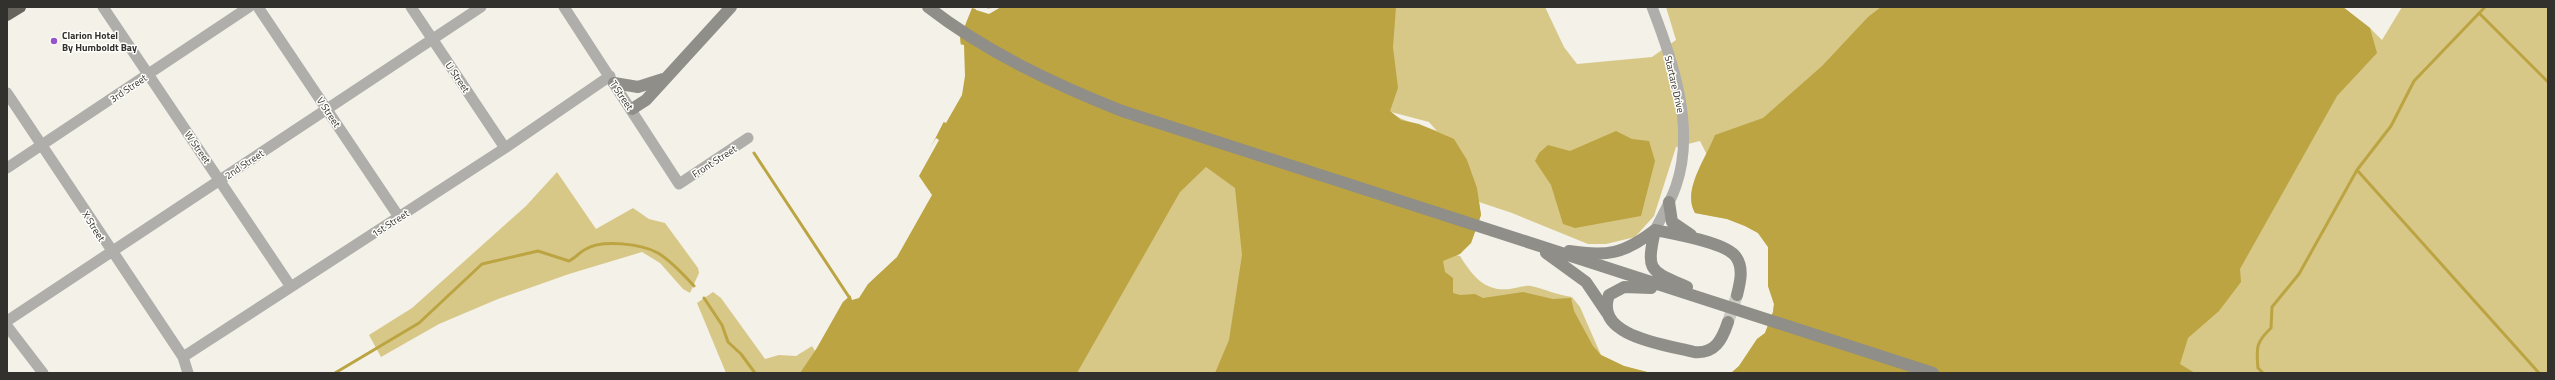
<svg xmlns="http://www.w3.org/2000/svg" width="2555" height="380" font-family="'Titillium Web',sans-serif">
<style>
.green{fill:#d8c888;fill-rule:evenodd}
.water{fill:#bba441}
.pier{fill:#f3f1e8}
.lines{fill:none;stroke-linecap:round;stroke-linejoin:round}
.stream{stroke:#bba441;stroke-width:3}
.secondary-tunnel{stroke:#cccbc3;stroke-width:12;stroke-dasharray:12 6;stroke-linecap:butt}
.street{stroke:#afaeaa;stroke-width:11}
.secondary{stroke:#8f8e88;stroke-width:12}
.highway{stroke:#65635b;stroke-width:12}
.poi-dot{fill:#9455cb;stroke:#fffefb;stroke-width:1.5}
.labels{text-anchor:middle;stroke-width:3;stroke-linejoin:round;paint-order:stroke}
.poi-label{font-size:10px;font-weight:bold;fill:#32312d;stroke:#fffefb;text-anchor:start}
.street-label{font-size:10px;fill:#32312d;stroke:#fffefb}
</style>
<rect width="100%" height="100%" fill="#f3f1e8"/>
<path class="green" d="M1258,7H1545L1564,47L1577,64L1652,57L1676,40L1666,7H2024L1760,373H1731L1739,366L1757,339L1765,333L1773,312L1774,304L1768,286V247L1758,233L1745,226L1727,219L1695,213C1684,194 1698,174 1707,155L1700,141L1676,147L1654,216L1635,237L1606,244H1588L1512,213L1479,202L1481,215L1471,243L1456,255L1460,256C1472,275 1484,292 1510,289C1516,288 1525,285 1531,286C1545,289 1557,295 1572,297L1580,307L1601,355L1624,366L1651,373H1324ZM1391,112L1429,122L1437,131C1421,124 1404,123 1391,112Z
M2343,7L2370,28L2382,40L2402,7H2548V373H2141L2330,22Z
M968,35L1002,55L932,212L833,368L827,373H726L697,303L713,292L721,298L765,359L779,355L796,356L812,346L815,351L843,302L850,296L852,300L859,298L868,284L897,257L932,195L919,176L939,140L936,138L944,122L946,123C956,107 964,93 966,74C967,60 963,48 968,35Z
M1212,117L1321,373H1052Z
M557,172L596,229L633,208L649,219L665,223L698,268L699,273L690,293L683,289L660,263L642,252L569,274L498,299L439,324L381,357L369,335L412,308L526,206Z"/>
<path class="water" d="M990,7H1396L1393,47L1398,88L1390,111L1401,120L1419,124L1454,139L1467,160L1477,188L1481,215L1471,243L1460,254L1443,261L1445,272L1453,278V293L1460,295L1475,294L1483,298L1523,292L1553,299L1571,298L1574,311L1593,346L1601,355L1624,366L1651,373H1215L1229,340L1242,255L1235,188L1206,167L1180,192L1077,373H800L817,348L843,302L896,256L930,192L916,176L957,96L962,56L960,38L972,8L983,11Z
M1881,7H2343L2370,28L2377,53L2337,96L2240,269L2241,282L2219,311L2188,338L2180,364L2195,373H1731L1739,366L1757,339L1765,333L1773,312L1774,304L1768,286V247L1758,233L1745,226L1727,219L1695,213C1682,190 1706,158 1715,135L1763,118L1822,66L1868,17Z
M1616,131L1632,139L1649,141L1655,161L1641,216L1575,228L1563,224L1551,185L1535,161L1539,153L1548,145L1570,151Z"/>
<path class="pier" d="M975,7L983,9L1001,7L989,14L976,10Z
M959,44L964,45L965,76L962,95L946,123L942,121L955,95L959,77Z
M936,138L939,140L919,176L932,195L897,257L868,284L859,298L852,300L850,294L894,255L927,196L928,192L914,175Z"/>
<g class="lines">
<path class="stream" d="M2479,13L2548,82
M754,153L849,297
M2357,170L2539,373
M704,298L722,325L728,342L741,354L755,373
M335,373L419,323L482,264L538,251L569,261C575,258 580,252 586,249C602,239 642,244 658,253C671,261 684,275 694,286
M2263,373L2258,368C2256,348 2256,342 2271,328L2272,307L2299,274L2357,170L2391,126L2414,81L2485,7"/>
<path class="secondary-tunnel" d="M1728,322L1737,295"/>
<path class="street" d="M103,7L291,287
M258,7L399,217
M411,7L505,148
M564,7L679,184L748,138
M1652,7C1673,61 1696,128 1676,186C1671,201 1662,216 1655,230
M7,93L183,357
M7,168L249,7
M7,321L481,7
M7,326L43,373
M188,373L183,357L505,148L610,76"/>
<path class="secondary" d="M928,7C986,52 1054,84 1122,111L1933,373
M614,83L638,87L663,79
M632,109L646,100L731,7
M1669,202L1672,222L1691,235
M1655,230C1673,234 1726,242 1736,257C1744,268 1740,283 1737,295
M1655,230C1646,272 1649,270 1687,287
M1569,251C1607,257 1624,254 1655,230
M1546,253L1586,282L1607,313
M1651,288L1624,287L1609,295C1593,337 1668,345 1694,352C1715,354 1722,340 1728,322"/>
<path class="highway" d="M7,15L20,7"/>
</g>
<circle class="poi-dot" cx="54" cy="41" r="4"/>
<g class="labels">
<g class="poi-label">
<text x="62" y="39">Clarion Hotel<tspan x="62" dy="12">By Humboldt Bay</tspan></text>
</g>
<g class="street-label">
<text transform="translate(458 77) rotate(56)" y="4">U Street</text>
<text transform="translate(1675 84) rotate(77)" y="4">Startare Drive</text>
<text transform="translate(128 88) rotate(-34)" y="4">3rd Street</text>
<text transform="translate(622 95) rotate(56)" y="4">T Street</text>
<text transform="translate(329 112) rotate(56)" y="4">V Street</text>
<text transform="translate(198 147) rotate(55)" y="4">W Street</text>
<text transform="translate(714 161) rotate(-33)" y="4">Front Street</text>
<text transform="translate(244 164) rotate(-34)" y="4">2nd Street</text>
<text transform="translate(390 223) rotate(-33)" y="4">1st Street</text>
<text transform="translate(94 226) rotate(58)" y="4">X Street</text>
</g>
</g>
<rect width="2555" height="380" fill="none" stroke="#32312d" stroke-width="16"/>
</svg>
